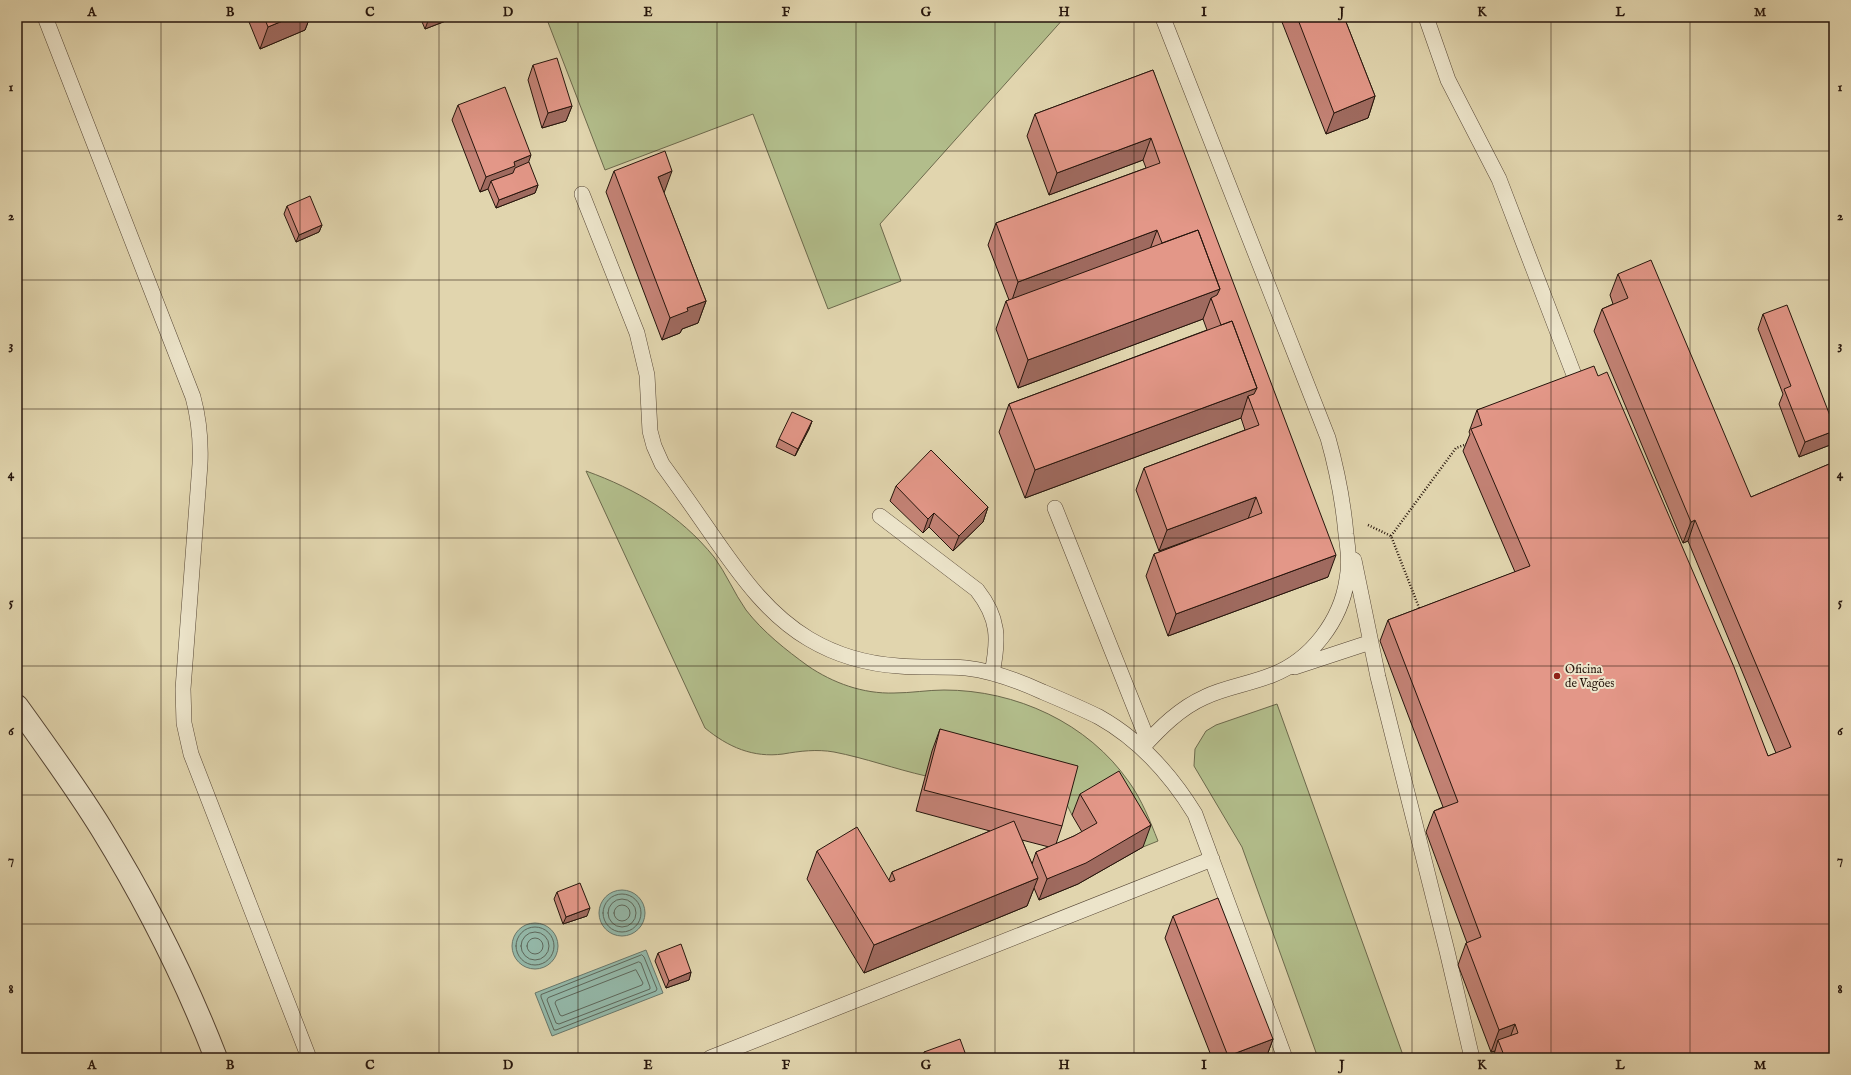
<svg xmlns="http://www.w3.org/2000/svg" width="1851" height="1075" font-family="'IM FELL English',serif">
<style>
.green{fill:#b2bd8b;stroke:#6c694c}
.water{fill:#94b9aa;stroke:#68776b}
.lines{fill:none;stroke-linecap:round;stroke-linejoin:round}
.shore{stroke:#5d675b;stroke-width:1}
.lane-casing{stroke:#554534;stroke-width:16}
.street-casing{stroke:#554534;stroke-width:24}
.path{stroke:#26150c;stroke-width:2.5;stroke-dasharray:1 2;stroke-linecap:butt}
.lane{stroke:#ece4ca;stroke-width:15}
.street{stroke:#ece4ca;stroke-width:22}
.wall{fill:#c38275;stroke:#26150c;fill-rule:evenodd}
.shaded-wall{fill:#9f6a5f;stroke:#26150c}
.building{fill:#e39788;stroke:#26150c}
.grid{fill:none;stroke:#26150c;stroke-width:1;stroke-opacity:0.55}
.poi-dot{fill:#8f2418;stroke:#ece4ca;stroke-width:1.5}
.labels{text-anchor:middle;stroke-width:4;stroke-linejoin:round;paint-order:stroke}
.poi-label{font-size:12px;fill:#26150c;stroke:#ece4ca;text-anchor:start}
.neatline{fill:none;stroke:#26150c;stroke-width:1.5}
.grid-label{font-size:13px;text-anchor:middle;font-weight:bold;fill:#26150c}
</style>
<rect width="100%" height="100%" fill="#e1d5ae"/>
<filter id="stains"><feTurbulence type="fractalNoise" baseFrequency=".005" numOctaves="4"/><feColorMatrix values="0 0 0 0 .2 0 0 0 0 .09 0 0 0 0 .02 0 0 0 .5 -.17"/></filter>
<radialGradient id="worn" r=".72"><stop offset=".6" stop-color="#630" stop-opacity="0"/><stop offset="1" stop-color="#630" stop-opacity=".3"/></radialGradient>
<path class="green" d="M546,17H1065L880,224L901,281L828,309L753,114L605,170Z
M586,471C636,489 680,515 714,557C726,573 734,593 746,610C763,632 786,650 808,666C833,683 863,694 894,693C911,693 928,690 944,690C1016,690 1088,723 1129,782C1142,800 1150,821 1158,841L1143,847L1111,793L1072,815L1066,803C1019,794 972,787 926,776C895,769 865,758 834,752C817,749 800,751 783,754C753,758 728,747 705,728Z
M1277,704L1404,1058H1318L1242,847L1194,766L1195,749L1206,731L1216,725Z"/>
<path class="water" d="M599 913a23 23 0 1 1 46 0a23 23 0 1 1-46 0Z
M512 946a23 23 0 1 1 46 0a23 23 0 1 1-46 0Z
M646,950L663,993L552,1036L535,993Z"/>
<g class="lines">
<path class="shore" d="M603 913a19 19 0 1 1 38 0a19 19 0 1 1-38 0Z
M608 913a14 14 0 1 1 28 0a14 14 0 1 1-28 0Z
M614 913a8 8 0 1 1 16 0a8 8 0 1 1-16 0Z
M516 946a19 19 0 1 1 38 0a19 19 0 1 1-38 0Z
M521 946a14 14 0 1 1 28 0a14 14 0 1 1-28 0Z
M527 946a8 8 0 1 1 16 0a8 8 0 1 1-16 0Z
M642,955L644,957L657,989L656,991L556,1030H554L541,997V995Z
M639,962L641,963L650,987V989L559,1024L556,1023L547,1000L548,998Z
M636,970L643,983L642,985L562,1016L560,1015L555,1003L556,1001Z"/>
<defs>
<path id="lane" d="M45,17L193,397C199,419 201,441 200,464L183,689L184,723L191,754L309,1058
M1426,17L1448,80L1499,179L1576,380
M582,194L637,333L647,375L650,431L654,446L662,464C681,490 699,516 717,542C743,579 769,615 809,639C836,655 868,664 899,666C921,668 944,666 966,668C993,671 1019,681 1043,692C1062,700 1081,708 1099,717C1140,740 1171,775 1195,814L1285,1058
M1055,508L1148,741
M880,516L977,590C999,618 999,639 992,673
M1354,560L1378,677L1447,951L1472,1058
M1295,667L1371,642
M1142,748C1160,728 1180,708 1205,697C1226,687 1250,684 1272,675C1311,660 1341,621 1347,579C1350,564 1348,549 1346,534C1343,501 1337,470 1328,438L1163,18
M710,1058L1212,859"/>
<path id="street" d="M17,706C46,746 75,786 101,828C146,901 185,978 216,1058"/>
</defs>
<use href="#lane" class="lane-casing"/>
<use href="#street" class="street-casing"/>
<path class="path" d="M1368,525L1391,536L1420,610
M1391,536L1456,448L1467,444"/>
<use href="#lane" class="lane"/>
<use href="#street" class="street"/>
</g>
<path class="wall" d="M247,17H310L305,30L260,49Z
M420,17H456L425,29Z
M1280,17H1344L1375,96L1368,118L1326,134Z
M533,65L572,106L566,121L542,128L528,80Z
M1153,70L1328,577L1168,636L1146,576L1154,554L1248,519L1159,551L1136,490L1144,468L1245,430L1241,418L1025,498L999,432L1009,404L1207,330L1203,319L1018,388L996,329L1006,301L1009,300L988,245L996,223L1146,168L1143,160L1049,195L1027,136L1035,114Z
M458,105L538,185L535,193L496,208L488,189L480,192L452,120Z
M614,171L664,193L706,301L698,323L682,329L680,333L662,340L606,192Z
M287,206L322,225L319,232L296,242L284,214Z
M1618,274L1751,497L1834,462V1058H1492L1495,1051L1491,1052L1458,965L1466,943H1467L1426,832L1434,811L1443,807L1380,641L1388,620L1515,572L1463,451L1470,434L1469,432L1477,410L1598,376L1768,756L1776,753L1688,541L1683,543L1594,331L1602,309L1613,304L1610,295Z
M1763,314L1830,445L1799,457L1779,404L1783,394L1758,329Z
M812,421L809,429L795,456L776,447L779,439Z
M896,486L988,507L983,522L953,551L929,527L923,533L890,501Z
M940,729L1062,826L1056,844L1074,836L1082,832L1072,815L1080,794L1143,847L1078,884L1039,900L1034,888L1027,906L864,973L807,879L817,851L889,880L892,872L990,831L916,811L932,751ZM1022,840L1049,847L1036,852L1032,864Z
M557,892L587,916L563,924L554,899Z
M1173,916L1273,1039L1266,1058H1212L1165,938Z
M658,953L691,972L689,980L666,988L655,961Z
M924,1052L967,1058H922Z"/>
<path class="shaded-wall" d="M292,17H310L305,30L260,49L268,27Z
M439,17H456L425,29L428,21Z
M1375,96L1368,118L1326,134L1334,113Z
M572,106L566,121L542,128L548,113Z
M1151,138L1143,160L1049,195L1057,173Z
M531,155L526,170L491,181L488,189L480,192L486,177L514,162Z
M672,171L664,193L658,177Z
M538,185L535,193L496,208L499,200Z
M322,225L319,232L296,242L299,235Z
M1157,230L1149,252L1011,303L1018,282Z
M1220,289L1214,305L1211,298L1203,319L1018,388L1028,360Z
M706,301L698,323L682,329L680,333L662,340L670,318L687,308Z
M1257,388L1251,403L1248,396L1241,418L1025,498L1035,470Z
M812,421L809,429L795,456L798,449Z
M1834,431V434L1830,445L1799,457L1805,442Z
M1256,497L1248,519L1159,551L1167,530Z
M988,507L983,522L953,551L959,536Z
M934,513L929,527L923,533L928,519Z
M1695,520L1688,541L1683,543L1691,522Z
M1336,555L1328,577L1168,636L1176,614Z
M1151,825L1143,847L1078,884L1039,900L1047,879Z
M1038,878L1027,906L864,973L874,945Z
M590,908L587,916L563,924L566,917Z
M691,972L689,980L666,988L669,981Z
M1515,1024L1507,1046L1498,1040L1495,1051L1491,1052L1499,1030Z
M1273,1039L1266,1058H1227L1228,1056Z"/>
<path class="building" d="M264,17H292L268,27Z
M426,17H439L428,21Z
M1297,17H1344L1375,96L1334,113Z
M557,58L572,106L548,113L533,65Z
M1153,70L1336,555L1176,614L1154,554L1262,513L1256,497L1167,530L1144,468L1259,425L1248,396L1254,394L1257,388L1232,321L1221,325L1211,298L1217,295L1220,289L1198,230L1162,243L1157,230L1018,282L996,223L1160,163L1151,138L1057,173L1035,114Z
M505,87L531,155L514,162L515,166L486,177L458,105Z
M665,151L672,171L658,177L706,301L687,308L688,311L670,318L614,171Z
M529,162L538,185L499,200L491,181L513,173L515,168Z
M310,196L322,225L299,235L287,206Z
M1198,230L1220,289L1028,360L1006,301Z
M1651,260L1751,497L1834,462V1058H1761L1760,1056L1754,1058H1505L1498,1040L1518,1033L1515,1024L1499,1030L1466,943L1481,937L1434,811L1458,802L1388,620L1530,566L1471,429L1482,425L1477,410L1594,366L1598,376L1607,372L1734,667L1768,756L1791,747L1695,520L1691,522L1602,309L1628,298L1618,274Z
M1787,305L1834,426V431L1805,442L1784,389L1791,386L1763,314Z
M1232,321L1257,388L1035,470L1009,404Z
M792,412L812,421L798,449L779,439Z
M931,450L988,507L959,536L934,513L928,519L896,486Z
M940,729L1078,766L1062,826L924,790Z
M1119,771L1151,825L1086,863L1047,879L1036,852L1074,836L1097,823L1080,794Z
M1014,821L1038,878L874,945L817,851L857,827L890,882L895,880L892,872Z
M580,883L590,908L566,917L557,892Z
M1218,898L1273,1039L1228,1056L1173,916Z
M681,944L691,972L669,981L658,953Z
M960,1039L967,1058H926L924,1052Z
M977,1056L978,1058H970Z"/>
<path class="grid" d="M161,17V1058M300,17V1058M439,17V1058M578,17V1058M717,17V1058M856,17V1058M995,17V1058M1134,17V1058M1273,17V1058M1412,17V1058M1551,17V1058M1690,17V1058M17,151H1834M17,280H1834M17,409H1834M17,538H1834M17,666H1834M17,795H1834M17,924H1834"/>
<circle class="poi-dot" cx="1557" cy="676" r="4"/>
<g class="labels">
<g class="poi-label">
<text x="1565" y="673">Oficina<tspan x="1565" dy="14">de Vagões</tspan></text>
</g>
</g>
<rect width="1851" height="1075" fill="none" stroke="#e1d5ae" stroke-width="44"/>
<rect x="22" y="22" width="1807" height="1031" class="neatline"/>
<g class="grid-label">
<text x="92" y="16">A</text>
<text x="230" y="16">B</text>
<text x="370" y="16">C</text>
<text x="508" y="16">D</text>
<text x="648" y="16">E</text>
<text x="786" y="16">F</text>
<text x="926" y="16">G</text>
<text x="1064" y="16">H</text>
<text x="1204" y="16">I</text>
<text x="1342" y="16">J</text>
<text x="1482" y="16">K</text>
<text x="1620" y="16">L</text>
<text x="1760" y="16">M</text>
<text x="11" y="91">1</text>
<text x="1840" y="91">1</text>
<text x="11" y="220">2</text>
<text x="1840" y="220">2</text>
<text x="11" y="349">3</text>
<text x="1840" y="349">3</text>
<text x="11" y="478">4</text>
<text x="1840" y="478">4</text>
<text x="11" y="606">5</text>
<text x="1840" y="606">5</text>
<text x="11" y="735">6</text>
<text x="1840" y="735">6</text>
<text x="11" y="864">7</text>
<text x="1840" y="864">7</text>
<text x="11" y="993">8</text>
<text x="1840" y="993">8</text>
<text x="92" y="1069">A</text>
<text x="230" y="1069">B</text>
<text x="370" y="1069">C</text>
<text x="508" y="1069">D</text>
<text x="648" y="1069">E</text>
<text x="786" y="1069">F</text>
<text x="926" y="1069">G</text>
<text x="1064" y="1069">H</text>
<text x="1204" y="1069">I</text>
<text x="1342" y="1069">J</text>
<text x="1482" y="1069">K</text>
<text x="1620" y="1069">L</text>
<text x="1760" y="1069">M</text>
</g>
<rect width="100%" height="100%" filter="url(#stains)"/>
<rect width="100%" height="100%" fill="url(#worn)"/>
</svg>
